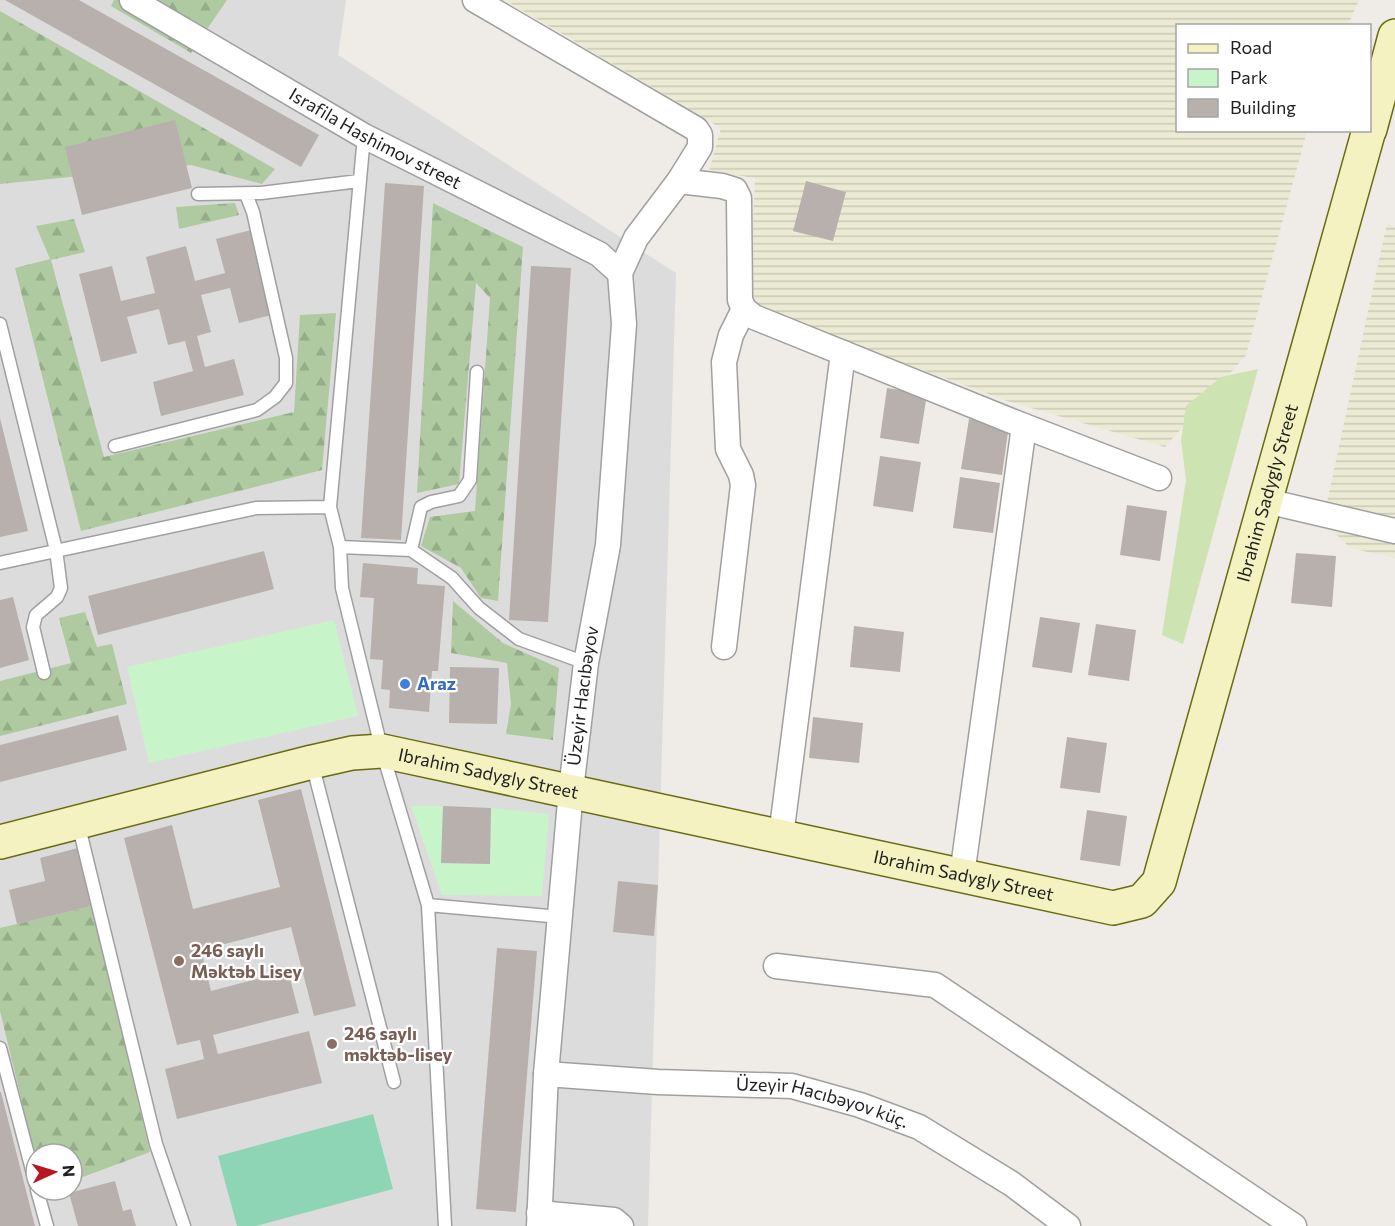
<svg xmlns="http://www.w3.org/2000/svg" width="1395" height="1226" font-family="Commissioner,sans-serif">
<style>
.residential{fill:#dddcdc;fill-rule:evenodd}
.farmland{fill:url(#farmland-rules)}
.grass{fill:#cee3b2}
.forest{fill:url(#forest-firs)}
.park{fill:#c8f4c9}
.pitch{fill:#8dd5b4}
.building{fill:#b8b0ac}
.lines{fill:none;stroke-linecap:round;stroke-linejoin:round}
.lane-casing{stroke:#a0a0a0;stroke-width:15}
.street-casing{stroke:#a0a0a0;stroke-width:27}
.secondary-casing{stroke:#686b11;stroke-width:36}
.lane{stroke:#fff;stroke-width:12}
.street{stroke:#fff;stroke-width:24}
.secondary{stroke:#f3f2c0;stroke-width:33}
.shop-dot{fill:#3f7fe0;stroke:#fff;stroke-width:2}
.education-dot{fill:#8d6e63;stroke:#fff;stroke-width:2}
.labels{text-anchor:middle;stroke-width:4.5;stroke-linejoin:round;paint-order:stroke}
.street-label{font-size:18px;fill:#1f1f1f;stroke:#fff}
.shop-label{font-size:18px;font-weight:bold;fill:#366cbe;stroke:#fff;text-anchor:start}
.education-label{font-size:18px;font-weight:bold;fill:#785e54;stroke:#fff;text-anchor:start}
</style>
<defs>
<pattern id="farmland-rules" width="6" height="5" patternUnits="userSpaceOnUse" patternTransform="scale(1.5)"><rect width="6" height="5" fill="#ebebd4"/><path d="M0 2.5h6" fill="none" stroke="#c9c9b6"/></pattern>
<pattern id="forest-firs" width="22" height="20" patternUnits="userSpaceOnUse" patternTransform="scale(1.5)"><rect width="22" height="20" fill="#afcaa0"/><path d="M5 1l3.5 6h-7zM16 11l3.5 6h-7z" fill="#96ad89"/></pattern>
</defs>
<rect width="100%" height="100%" fill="#efebe6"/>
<path class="residential" d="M0,0H346L338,55L676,273L648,1226H0ZM36,1154H72V1190H36Z"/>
<path class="farmland" d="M505,0H1359L1348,25L1178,26V130L1307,131L1246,355L1165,447L1007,401L828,335L750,301L755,178L709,171L721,128Z
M1387,223L1395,227V558L1350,548L1323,521Z"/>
<path class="grass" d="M1258,369L1183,644L1162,635L1186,480L1181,440L1186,406L1221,377Z"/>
<path class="forest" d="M114,0H227L191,53L111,6Z
M0,11L275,169L262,184L191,165L0,184Z
M235,203L239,215L179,229L176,207Z
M433,203L523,247L498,601L481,598L461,568L421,546L430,517L475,511L490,298L476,283L459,484L417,493Z
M74,219L85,252L51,260L104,457L294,412L300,315L336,313L322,470L81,531L15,268L50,259L36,226Z
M453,601L503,643L559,668L553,740L506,734L511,704L507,663L451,653Z
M85,612L97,647L112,644L127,704L0,736V681L71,663L59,618Z
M92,906L150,1152L72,1181V1154H36V1160L0,1011V928Z"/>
<path class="park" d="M334,620L358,716L149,763L127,667Z
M411,806H443L442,863L490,864L491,808L549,814L542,896L442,895Z"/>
<path class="pitch" d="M373,1114L393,1189L256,1226H237L218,1156Z"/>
<path class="building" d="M5,0H79L319,135L301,167Z
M175,120L192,188L82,215L65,147Z
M806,181L846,192L833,241L793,231Z
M385,183L424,186L401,540L361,538Z
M251,230L272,315L239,323L230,288L201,295L211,332L197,336L205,367L234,359L244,395L161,416L153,382L193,371L185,341L168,345L159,309L127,317L137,353L101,362L79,274L112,266L121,301L155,293L146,257L186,246L195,281L225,273L216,239Z
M531,266L571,268L548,622L509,620Z
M887,388L927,394L919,444L880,438Z
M0,418L28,531L0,537Z
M969,419L1009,425L1002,475L961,469Z
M880,456L921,462L913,512L873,506Z
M960,477L1000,483L993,533L953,528Z
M1127,505L1167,511L1160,561L1120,555Z
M264,551L274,589L98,635L88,596Z
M1296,553L1336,556L1332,607L1291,603Z
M363,563L418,568L417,584L445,586L438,671H432L429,712L389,708L390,690L381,689L383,660L370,659L374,598L360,597Z
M13,597L29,660L0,668V600Z
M1040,617L1080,623L1072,673L1032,667Z
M1096,624L1136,630L1129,681L1088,675Z
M854,626L904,632L900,672L850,667Z
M450,667L499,668L497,724L449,723Z
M118,715L127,750L0,782V745Z
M813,717L863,723L859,763L809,758Z
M1067,737L1107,743L1100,793L1060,788Z
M301,789L356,1006L314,1016L291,927L201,950L211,991L288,971L299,1013L213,1035L218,1054L309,1031L322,1083L177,1119L165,1069L204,1059L200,1040L177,1045L124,838L172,825L193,909L280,887L258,800Z
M443,806L491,808L490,864L441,863Z
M1087,810L1127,816L1120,866L1080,860Z
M78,848L92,906L17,924L9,890L45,881L40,858Z
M618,881L658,885L654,936L613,932Z
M497,948L537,951L516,1212L476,1209Z
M0,1092H1L35,1226H0Z
M115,1181L123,1211L131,1209L136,1226H78L69,1193Z"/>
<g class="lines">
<defs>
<path id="lane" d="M364,136L330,507L340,547L342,588L382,751L428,905L445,1226
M198,194L261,193L359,181
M0,324L56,550L61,588L57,597L36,615L33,627L44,673
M477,372L470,480L459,496L431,502L421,507L411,550L452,578L479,608L519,639L586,663
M115,446L257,410L275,397L286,383V358L253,212L246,194
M340,547L411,550
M0,563L256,508L330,507
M312,763L394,1082
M78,823L156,1144L184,1226
M428,905L560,917
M0,1048L36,1185
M37,1190L47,1226"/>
<g id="street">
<path id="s1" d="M132,0L364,136L599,254L620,273"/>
<path d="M475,0L696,129L700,135V147L679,181L636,238L620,273"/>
<path d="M679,181L722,186L735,190L739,198L740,300L744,309L754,317L1024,426L1159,478"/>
<path d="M1266,501L1395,531"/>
<path d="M724,647L743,485L741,475L728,449L724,362L731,335L744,309"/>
<path d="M781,836L843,353"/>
<path d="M962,875L1024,426"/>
<path d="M776,966L935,985L1294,1226"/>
<path id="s2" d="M546,1074L658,1082L792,1086L860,1105L919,1127L1012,1184L1068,1226"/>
<path d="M539,1213L614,1220L621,1226"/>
<path id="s3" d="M539,1226L546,1074L571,790L586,663L608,545L624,324L620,273"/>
</g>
<g id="secondary">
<path d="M1370,129L1395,36"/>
<path id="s4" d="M0,842L312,762L352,753L382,751L1113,908L1142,901L1159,882L1369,130"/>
</g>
</defs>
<use href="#lane" class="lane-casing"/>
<use href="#street" class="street-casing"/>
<use href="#secondary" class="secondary-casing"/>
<use href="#lane" class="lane"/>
<use href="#street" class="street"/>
<use href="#secondary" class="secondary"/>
</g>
<circle class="shop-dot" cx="405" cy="684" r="6"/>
<g class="education-dot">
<circle cx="179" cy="961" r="6"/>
<circle cx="332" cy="1044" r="6"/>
</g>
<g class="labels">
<g class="street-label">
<text dy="6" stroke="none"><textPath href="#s1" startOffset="280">Israfila Hashimov street</textPath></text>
<text dy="6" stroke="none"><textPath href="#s4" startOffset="1600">Ibrahim Sadygly Street</textPath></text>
<text dy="6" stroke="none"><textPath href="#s3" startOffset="532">Üzeyir Hacıbəyov</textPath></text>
<text dy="6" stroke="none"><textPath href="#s4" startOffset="502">Ibrahim Sadygly Street</textPath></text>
<text dy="6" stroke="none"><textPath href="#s4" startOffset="988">Ibrahim Sadygly Street</textPath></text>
<text dy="6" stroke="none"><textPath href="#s2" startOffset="279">Üzeyir Hacıbəyov küç.</textPath></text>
</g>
<g class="shop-label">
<text x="417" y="690">Araz</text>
</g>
<g class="education-label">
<text x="191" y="957">246 saylı<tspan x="191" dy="21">Məktəb Lisey</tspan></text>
<text x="344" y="1040">246 saylı<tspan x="344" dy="21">məktəb-lisey</tspan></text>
</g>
</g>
<rect x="1176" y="24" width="195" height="108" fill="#ffffff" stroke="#a5a5a5" stroke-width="1.5"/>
<rect x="1188" y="44" width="30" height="9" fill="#f3f2c0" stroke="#a5a5a5" stroke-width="1.5"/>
<text x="1230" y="54" font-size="18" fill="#1f1f1f">Road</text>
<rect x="1188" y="69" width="30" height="18" fill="#c8f4c9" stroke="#a5a5a5" stroke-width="1.5"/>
<text x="1230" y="84" font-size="18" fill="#1f1f1f">Park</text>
<rect x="1188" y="99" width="30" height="18" fill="#b8b0ac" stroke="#a5a5a5" stroke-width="1.5"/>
<text x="1230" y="114" font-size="18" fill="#1f1f1f">Building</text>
<g transform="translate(54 1172) rotate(86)"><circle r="28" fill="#ffffff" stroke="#a5a5a5" stroke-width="1.5"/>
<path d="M0-4.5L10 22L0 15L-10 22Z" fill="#b91621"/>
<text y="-9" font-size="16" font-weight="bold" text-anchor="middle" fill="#1f1f1f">N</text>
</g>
</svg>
